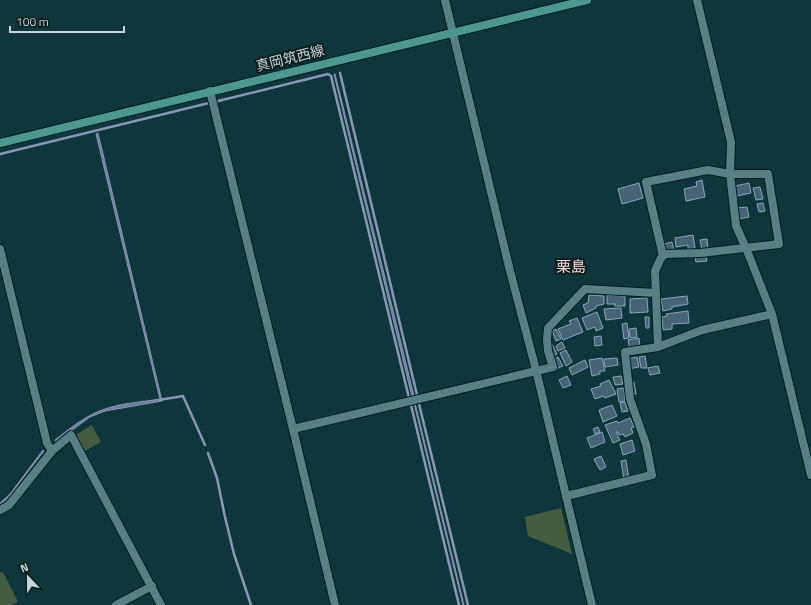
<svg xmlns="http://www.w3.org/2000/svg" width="811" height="605" font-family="'Titillium Web','Noto Sans JP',sans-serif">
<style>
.green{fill:#455c42}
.water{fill:#6f7ca2;stroke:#8897b3}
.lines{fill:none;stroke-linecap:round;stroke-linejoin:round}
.stream{stroke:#8897b3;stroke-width:2.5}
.building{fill:#476376;stroke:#88a6bb}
.street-casing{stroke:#001d20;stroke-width:10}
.secondary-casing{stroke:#001d20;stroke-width:10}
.street{stroke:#587f84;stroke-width:8}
.secondary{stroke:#4c978f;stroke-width:8}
.labels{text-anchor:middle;stroke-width:4;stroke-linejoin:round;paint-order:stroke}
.street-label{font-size:14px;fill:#c3d7da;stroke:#0b1c1d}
.neighbourhood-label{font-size:15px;fill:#f6d3d9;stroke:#0b1c1d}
</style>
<rect width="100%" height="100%" fill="#0f373b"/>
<path class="green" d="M92,425L101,442L83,452L74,436Z
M561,508L572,554L528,536L525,517Z
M3,572L18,602L12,605H0V573Z"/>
<path class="water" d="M334,74H335L414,396L412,397Z
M98,133L162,401L105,411L90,417L56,442L55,440C69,429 86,415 105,409C122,403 142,402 160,399L96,134Z
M414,403H415L464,605H463Z
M43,450L44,451L7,499L0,505V503L10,494Z"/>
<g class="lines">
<path class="stream" d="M340,73L417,395
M218,101L328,74L331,76L409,398
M0,154L209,103
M159,400L183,396L205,445
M419,404L468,605
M411,405L459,605
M208,453L217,478L225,517L234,554L251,605"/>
</g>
<path class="building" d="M702,180L705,197L686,201L684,189L697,186L696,182Z
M639,183L643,198L622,204L618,189Z
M749,183L751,193L737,196L735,186Z
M760,187L763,199L756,200L753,188Z
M763,203L765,211L759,212L757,204Z
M747,207L749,217L738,219L736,208Z
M693,235L695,248L688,249V245L676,247L675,238Z
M707,239L708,249L702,250L700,240Z
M672,242L674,250L665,252L664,244Z
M706,256L707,261L696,262L695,257Z
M589,295L604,296V304L596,306V308L586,313L583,305L588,303Z
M607,295L625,296V306H615V304H607Z
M687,296L688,304L672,307V309L663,311L661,299Z
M647,298L648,312L630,313V299Z
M621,308L622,318L606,320L604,309Z
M688,311L689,323L672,324V329L663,330L662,317L667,316L666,314Z
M597,312L603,328L596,331L595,327L587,330L582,318Z
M645,317H649V328H646Z
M577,318L583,332L563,340L558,329L571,324L569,321Z
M627,323L629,338L624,339L622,324Z
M636,328L637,337L630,338L629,329Z
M556,329L561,339L556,341L552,331Z
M601,336L602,345L595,346L594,337Z
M639,338L640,349L630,350L628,340Z
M562,342L565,348L558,351L556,346Z
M552,344L557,354L551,357L549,345Z
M566,350L572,362L566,366L560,353Z
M645,356L647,368H641L639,357Z
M558,357L563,366L556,369L552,360Z
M637,357L639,367L628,369L626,359Z
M602,358L605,371H600V374L592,376L589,360Z
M617,358L618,365L605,367L604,359Z
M585,360L588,367L572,375L569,368Z
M658,366L660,373L650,375L648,368Z
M567,376L571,385L563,388L559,380Z
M621,376L623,384L615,385L613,377Z
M609,380L616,394L605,398L604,396L595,399L591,389L601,386L600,384Z
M634,382L636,394L631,395L629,383Z
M624,388L625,401L619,402L617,389Z
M625,402L628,411L622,412L620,403Z
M612,405L617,416L603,422L599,410Z
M630,418L634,427L631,428L633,433L625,437L623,434L619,435L618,432H616L620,440L613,443L605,425L617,421L618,423Z
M598,427L600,432L595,434L593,429Z
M602,432L605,442L591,448L587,438Z
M632,440L635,451L623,455L620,444Z
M601,456L606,467L600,470L594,459Z
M626,460L629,479L624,480L621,461Z"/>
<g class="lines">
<defs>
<path id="street" d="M445,0L509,267L536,370L592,605
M697,0L731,142L730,174L736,226L746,248L772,314L811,475
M210,91L293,429L335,605
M0,249L47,443L52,451
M658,347L655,271L661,258L665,254L701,253L779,244L768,174H730L708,170L646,182L663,256
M293,429L553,367L548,351L547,339L548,328L585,289L656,293
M566,496L652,475L646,444L630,399L625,352L658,347L702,330L772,314
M0,510L9,505L52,451L71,435L161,605
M116,605L152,586"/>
<path id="secondary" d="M0,143L587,0"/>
</defs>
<use href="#street" class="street-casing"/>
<use href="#secondary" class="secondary-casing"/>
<use href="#street" class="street"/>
<use href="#secondary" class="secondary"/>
</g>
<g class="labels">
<g class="street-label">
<text transform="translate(290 58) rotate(-14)" y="5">真岡筑西線</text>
</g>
<g class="neighbourhood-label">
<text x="571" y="272">栗島</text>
</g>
</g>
<g transform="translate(28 577) rotate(338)" stroke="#0b1c1d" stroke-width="3" paint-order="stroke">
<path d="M0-3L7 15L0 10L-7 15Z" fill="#c3d7da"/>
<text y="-6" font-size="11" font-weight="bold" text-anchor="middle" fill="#c3d7da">N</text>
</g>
<path d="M10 26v6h114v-6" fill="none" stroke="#c3d7da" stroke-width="2"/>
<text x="16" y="26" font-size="12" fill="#c3d7da" stroke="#0b1c1d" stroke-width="3" paint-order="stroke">100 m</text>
</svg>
